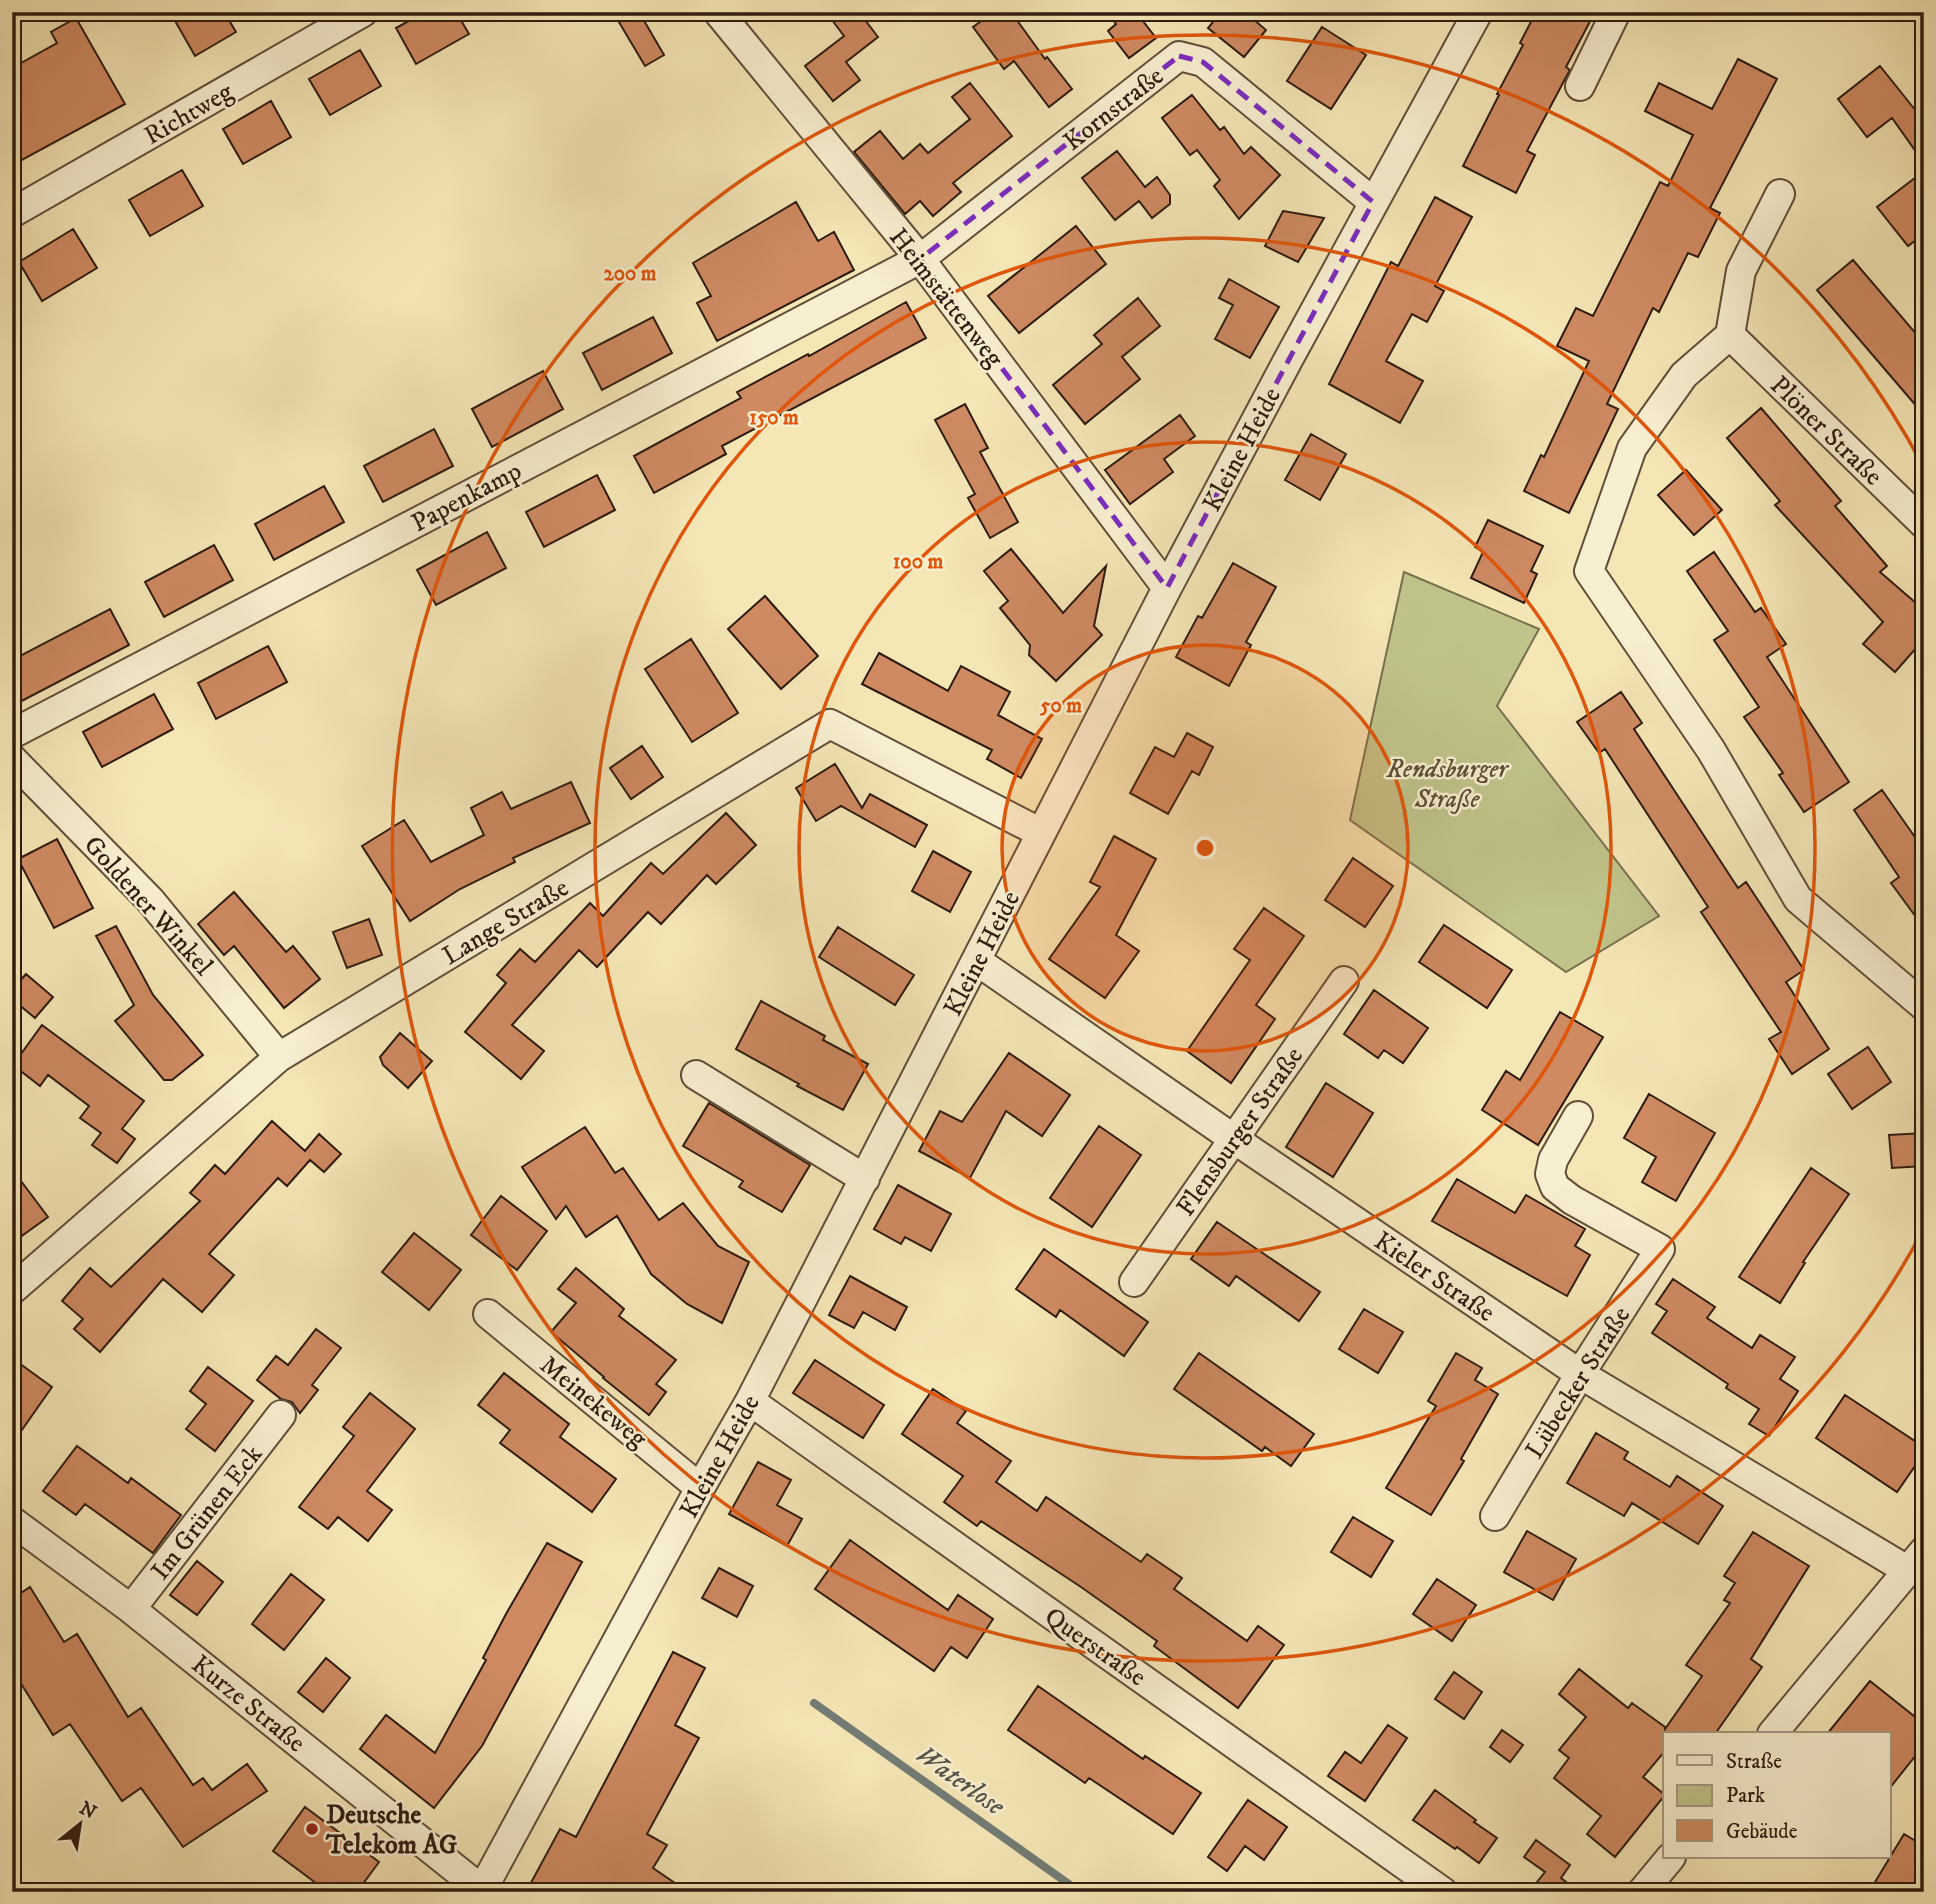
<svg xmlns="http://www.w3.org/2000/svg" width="1936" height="1904" font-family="'IM FELL DW Pica',serif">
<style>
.green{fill:#c0c48b;stroke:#77704d;stroke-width:2}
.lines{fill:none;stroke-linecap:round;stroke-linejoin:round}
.stream{stroke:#737c75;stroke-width:8}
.building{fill:#cf8a62;stroke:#2e1b0f;stroke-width:2}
.minor-casing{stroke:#604e39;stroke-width:32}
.minor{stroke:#f8efd0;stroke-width:28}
.marked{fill:none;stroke:#7b2cbf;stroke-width:5;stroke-dasharray:14 9;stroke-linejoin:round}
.ring{fill:none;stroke:#df560c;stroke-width:3.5}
.poi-dot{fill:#8f2418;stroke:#f8efd0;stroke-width:2.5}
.labels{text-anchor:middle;stroke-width:5;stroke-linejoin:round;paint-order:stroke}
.street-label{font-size:26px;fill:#2e1b0f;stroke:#f8efd0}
.park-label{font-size:26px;font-style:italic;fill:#5a4e34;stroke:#f8efd0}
.poi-label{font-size:26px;font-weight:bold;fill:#2e1b0f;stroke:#f8efd0;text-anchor:start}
.water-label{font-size:28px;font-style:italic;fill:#56544a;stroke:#f8efd0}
.centre{fill:#df560c;stroke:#f8efd0;stroke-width:3.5}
.ring-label{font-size:21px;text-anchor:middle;font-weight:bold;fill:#df560c;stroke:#f8efd0;stroke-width:5;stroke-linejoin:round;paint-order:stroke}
</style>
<rect width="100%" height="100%" fill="#f5e6b6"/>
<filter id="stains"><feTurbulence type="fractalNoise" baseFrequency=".00286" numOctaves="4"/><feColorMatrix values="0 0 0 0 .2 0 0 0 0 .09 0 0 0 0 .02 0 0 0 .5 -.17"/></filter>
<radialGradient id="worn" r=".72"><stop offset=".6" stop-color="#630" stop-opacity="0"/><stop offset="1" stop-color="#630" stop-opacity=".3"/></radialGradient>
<path class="green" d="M1404,572L1539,629L1497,706L1659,916L1566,972L1350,820Z"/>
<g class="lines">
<path class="stream" d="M814,1703L1080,1892"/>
</g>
<path class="building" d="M170,12H224L236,32L195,56Z
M425,12H456L469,34L416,64L396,28Z
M613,12H639L664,55L645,66Z
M826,12H859L878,37L846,62L860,80L833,101L805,66L844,36Z
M994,12H1011L1045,59L1047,57L1072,89L1049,107L1014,61L1004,69L973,27Z
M1107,12H1136L1156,38L1129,58L1108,31L1116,24Z
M1221,12H1245L1266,30L1244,57L1208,28Z
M1536,12H1595L1566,67L1570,70L1565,79L1527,151L1535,155L1516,193L1463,166L1499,95L1497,94L1523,45L1520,43Z
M76,18L125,104L20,161L12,149V68L57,43L51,32Z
M1322,27L1366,55L1331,109L1287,81Z
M360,50L381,86L330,115L309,79Z
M1738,59L1777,79L1710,208L1720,213L1698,257L1688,253L1659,312L1653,308L1607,404L1618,409L1569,513L1524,491L1541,455L1544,457L1589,361L1557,346L1576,308L1593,316L1660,182L1668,186L1693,135L1645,111L1659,83L1712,109Z
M1880,66L1924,121V163L1892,118L1867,137L1838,99Z
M970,83L1012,136L953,183L961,192L933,216L920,201L905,214L854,152L880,131L903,159L920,144L928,153L970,119L952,97Z
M1192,95L1220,130L1224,127L1244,154L1251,147L1280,175L1239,219L1214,186L1220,180L1197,150L1190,155L1162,118Z
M271,101L291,137L243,164L223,129Z
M1117,151L1145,187L1157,177L1170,195V204L1152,218L1139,201L1115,220L1082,178Z
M182,170L203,206L150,236L129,200Z
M1924,171V234L1908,246L1877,207Z
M1435,197L1472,217L1435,286L1444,291L1427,322L1412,314L1386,361L1423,381L1400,423L1329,384L1391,262L1398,266Z
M796,202L818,241L834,232L854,270L717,341L697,303L711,296L693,263Z
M1283,211L1324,218L1298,262L1265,246Z
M1076,226L1106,264L1019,333L988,296Z
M73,229L97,268L42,301L19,262Z
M1853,260L1924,343V415L1817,290Z
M1229,279L1279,307L1250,358L1215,339L1233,305L1219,298Z
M1138,298L1160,326L1122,357L1140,379L1085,424L1053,385L1102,344L1094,335Z
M906,302L926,338L722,446L726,454L654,493L634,456L741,398L737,392L808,354L809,356Z
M653,317L672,353L602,390L583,353Z
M543,371L563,409L492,447L472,409Z
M965,404L988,448L980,452L1018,522L990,538L968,498L975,494L935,420Z
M1761,408L1841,501L1835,506L1887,566L1880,572L1924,610V639L1895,672L1863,644L1883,622L1775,505L1780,501L1727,438Z
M1180,415L1195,436L1164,459L1173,472L1130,504L1105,470Z
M434,429L453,466L383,502L364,466Z
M1311,434L1346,454L1320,500L1285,480Z
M1686,470L1722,510L1694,535L1658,495Z
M597,475L615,510L544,547L526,512Z
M324,486L344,522L274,560L255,524Z
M1488,520L1543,546L1531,571L1537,574L1524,603L1471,578L1483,552L1475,547Z
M487,532L506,568L436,605L417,570Z
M214,545L233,580L164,617L145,582Z
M1011,549L1063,613L1106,566L1094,626L1102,635L1056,681L1029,655L1030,645L1000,608L1008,601L984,571Z
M1714,552L1755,612L1761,608L1786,644L1767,657L1849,782L1804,812L1779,775L1783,773L1744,717L1759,707L1714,640L1728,631L1687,571Z
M1233,563L1276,587L1246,642L1251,645L1229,686L1176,657L1198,616L1202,618Z
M765,596L818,656L781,689L728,629Z
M110,609L129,645L12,706V660Z
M691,639L738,713L692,742L645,669Z
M268,646L287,682L216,719L198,683Z
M879,653L948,691L961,666L1010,692L998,715L1042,739L1021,778L987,759L992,750L862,684Z
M1621,692L1642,723L1634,729L1695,822L1738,888L1746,882L1804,970L1786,982L1829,1049L1792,1074L1769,1039L1781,1032L1701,912L1708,907L1605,749L1599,753L1577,722Z
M154,694L173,729L102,767L83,732Z
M1187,733L1213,747L1199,775L1192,771L1168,814L1130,793L1155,747L1174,757Z
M642,746L663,777L631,799L610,768Z
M835,764L862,808L870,794L927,825L915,847L841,806L816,821L796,788Z
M571,782L590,823L513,858L515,862L460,889L410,921L362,846L404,820L431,862L484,835L471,808L502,792L511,809Z
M1882,790L1924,850V928L1891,883L1899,877L1854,810Z
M726,813L756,845L716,884L707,875L661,924L648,912L597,967L579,950L512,1025L544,1051L521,1079L465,1032L506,983L497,975L520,949L535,962L590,903L603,916L651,863L663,874Z
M1114,836L1156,859L1116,935L1139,951L1105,998L1049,959L1100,887L1090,882Z
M57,839L93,908L54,928L18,859Z
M933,851L971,872L950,912L912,891Z
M1353,858L1393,886L1365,927L1325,900Z
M234,892L286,952L293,946L320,979L284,1008L234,946L224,955L198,924Z
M1264,908L1304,936L1256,1005L1275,1019L1231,1083L1187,1051L1250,960L1234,949Z
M369,919L382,955L347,968L333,932Z
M1444,925L1512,970L1487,1008L1419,962Z
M116,926L153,995L203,1055L172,1080H164L115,1021L134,1005L96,936Z
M838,927L914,975L895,1005L819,957Z
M26,974L53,997L35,1018L12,999V990Z
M1374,990L1428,1028L1403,1063L1384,1050L1378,1058L1344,1034Z
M761,1001L825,1036L823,1040L868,1064L843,1110L797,1086L799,1084L736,1049Z
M1560,1012L1603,1037L1538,1145L1482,1110L1506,1071L1520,1080Z
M42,1025L144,1101L122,1129L135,1139L117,1163L92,1145L101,1133L80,1118L89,1106L48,1075L40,1086L13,1065Z
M400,1033L432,1061L408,1088L383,1065L380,1057Z
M1868,1047L1891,1082L1852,1109L1828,1074Z
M1009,1053L1070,1095L1042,1136L1006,1111L970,1178L919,1151L940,1111L962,1122Z
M1326,1083L1373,1113L1333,1177L1286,1147Z
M1649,1094L1715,1133L1676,1201L1642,1182L1656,1157L1624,1138Z
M709,1103L810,1165L782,1212L739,1187L743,1181L683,1146Z
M272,1121L305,1151L319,1134L341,1154L324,1172L310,1160L287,1186L278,1178L209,1254L234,1275L202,1312L163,1279L100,1352L74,1329L83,1319L62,1301L90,1268L111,1287L200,1201L190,1193L215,1165L225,1174Z
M1099,1126L1141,1155L1092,1227L1050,1198Z
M585,1127L615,1173L623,1168L659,1220L683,1203L718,1246L749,1262L722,1323L687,1304L651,1274L617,1216L586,1237L566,1206L556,1219L522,1167Z
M1924,1133V1166L1892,1168L1889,1135Z
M1811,1168L1849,1194L1803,1262L1805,1263L1780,1303L1739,1277Z
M12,1169L48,1217L12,1243Z
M1457,1179L1515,1213L1526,1195L1585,1229L1575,1246L1590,1255L1567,1296L1432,1221Z
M898,1185L951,1214L931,1251L905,1237L901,1244L874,1229Z
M501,1196L547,1231L517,1270L471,1235Z
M1217,1222L1320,1292L1299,1321L1236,1276L1229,1286L1191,1259Z
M414,1233L461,1270L429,1310L382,1272Z
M1044,1249L1148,1322L1124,1356L1060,1310L1056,1317L1016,1289Z
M576,1268L624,1309L619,1316L676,1360L656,1384L666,1392L649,1415L603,1378L604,1377L551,1332L576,1303L558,1289Z
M850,1276L907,1307L895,1330L863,1312L854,1328L829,1315Z
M1673,1279L1715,1307L1707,1318L1752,1348L1760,1335L1795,1357L1780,1379L1798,1391L1769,1436L1749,1424L1759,1409L1726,1388L1728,1384L1652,1333L1667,1311L1656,1304Z
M1364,1309L1403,1332L1378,1373L1339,1349Z
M316,1329L341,1348L312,1385L318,1390L300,1413L292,1402L281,1399L257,1380L276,1356L288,1365Z
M1199,1353L1314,1434L1291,1466L1265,1447L1262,1451L1174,1389Z
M1456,1353L1482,1368L1475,1380L1498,1394L1461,1459L1464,1461L1431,1515L1386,1488L1436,1406L1428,1401Z
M12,1358L52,1387L12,1444Z
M815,1360L884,1405L863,1438L793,1393Z
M208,1367L253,1401L215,1451L186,1429L206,1404L190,1391Z
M504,1373L569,1424L560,1437L616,1479L592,1512L500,1443L510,1430L478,1405Z
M933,1389L966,1411L957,1423L1011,1461L996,1482L1037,1511L1046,1497L1141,1562L1147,1554L1182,1578L1174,1589L1247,1641L1258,1626L1284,1645L1238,1708L1154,1646L1157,1641L1081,1587L981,1521L977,1526L944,1502L963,1476L902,1434Z
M370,1393L415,1429L367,1491L392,1510L368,1541L338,1517L328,1529L299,1507L354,1436L343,1427Z
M1845,1395L1924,1447V1453L1897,1492L1816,1438Z
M1596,1433L1628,1452L1624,1459L1670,1487L1677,1476L1723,1506L1698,1544L1632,1503L1624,1516L1567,1483Z
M77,1446L128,1483L131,1478L181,1515L153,1553L85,1504L76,1515L43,1491Z
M758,1462L791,1480L777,1505L802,1519L787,1546L729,1514Z
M1353,1517L1393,1541L1371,1577L1331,1552Z
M1527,1531L1576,1559L1553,1600L1504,1572Z
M1753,1532L1809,1566L1751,1659L1762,1667L1715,1734H1665V1751L1643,1777L1665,1795L1615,1857L1587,1834L1601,1816L1554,1778L1569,1758L1559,1750L1586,1717L1559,1694L1579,1669L1628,1708L1632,1703L1665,1727V1729L1702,1676L1686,1665L1730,1603L1724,1600L1735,1583L1724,1576Z
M850,1540L948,1610L958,1595L993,1619L967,1658L951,1647L934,1671L815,1589Z
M547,1543L582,1562L482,1746L434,1808L360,1749L386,1715L435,1753L486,1660L483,1658L506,1614Z
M197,1561L223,1582L197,1615L170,1595Z
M719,1568L753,1586L737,1617L702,1598Z
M291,1574L324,1600L284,1650L252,1624Z
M1437,1579L1476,1605L1452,1641L1413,1614Z
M30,1587L64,1642L77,1634L128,1717L141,1708L193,1785L203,1778L212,1790L247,1764L267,1791L183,1847L141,1788L122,1801L70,1724L53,1735L12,1669V1599Z
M673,1652L705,1668L675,1725L699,1738L647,1834L667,1845L653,1868L688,1892H526L560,1829L576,1837Z
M326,1658L350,1678L323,1712L298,1692Z
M1454,1672L1482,1692L1464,1719L1435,1699Z
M1870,1681L1924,1724V1745L1889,1789V1734H1827Z
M1038,1686L1143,1759L1145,1756L1201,1793L1173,1834L1089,1778L1085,1783L1008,1730Z
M1388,1725L1407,1738L1365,1801L1328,1776L1345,1752L1361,1763Z
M1502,1730L1523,1745L1510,1762L1490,1747Z
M1435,1790L1476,1820L1474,1822L1497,1838L1479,1863L1457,1847L1455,1849L1413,1820Z
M1248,1800L1287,1827L1264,1860L1245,1846L1227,1871L1208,1857Z
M305,1807L379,1862L357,1892H328L273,1851Z
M1904,1834L1924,1846V1892H1869Z
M1536,1840L1570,1865L1561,1878L1579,1892H1529L1545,1872L1524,1857Z"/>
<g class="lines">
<defs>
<path id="minor" d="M718,12L920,259L1167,588
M1580,86L1616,12
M1780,194L1741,271L1730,335L1684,375L1632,448L1589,571L1711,750L1798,899L1924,1006
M12,213L363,12
M1730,335L1924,524
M12,734L920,259L1179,56L1203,62L1373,202
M12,759L150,900L279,1057
M977,961L1234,1139L1580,1374L1907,1570
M696,1075L865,1179
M1134,1282L1344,981
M12,1290L279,1057L830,724L1041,833
M488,1314L700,1488
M750,1401L1443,1892
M1495,1516L1580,1374L1660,1249L1572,1200L1555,1187L1550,1174L1553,1160L1578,1116
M12,1521L131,1609L482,1890
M131,1609L281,1415
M1772,1734L1924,1551
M481,1892L700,1488L750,1401L1167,588L1288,360L1478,12
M1642,1892L1671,1857"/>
</defs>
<use href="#minor" class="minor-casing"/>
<use href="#minor" class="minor"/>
</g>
<path class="marked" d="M1179,56L1203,62L1373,202L1167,588L920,259Z"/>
<circle cx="1205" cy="848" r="203" fill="#df560c" fill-opacity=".12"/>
<g class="ring">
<circle cx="1205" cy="848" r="203"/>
<circle cx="1205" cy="848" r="406"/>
<circle cx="1205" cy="848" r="610"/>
<path d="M1923 1230A813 813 0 1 1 1923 466"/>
</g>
<circle class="poi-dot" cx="312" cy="1829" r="7"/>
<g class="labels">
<g class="street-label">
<text transform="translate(1113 108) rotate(-38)" y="9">Kornstraße</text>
<text transform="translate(188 113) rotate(-30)" y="9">Richtweg</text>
<text transform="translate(947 297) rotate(52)" y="9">Heimstättenweg</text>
<text transform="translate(1827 430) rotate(44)" y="9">Plöner Straße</text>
<text transform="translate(1241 449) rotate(-62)" y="9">Kleine Heide</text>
<text transform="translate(466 496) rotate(-28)" y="9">Papenkamp</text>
<text transform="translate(149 905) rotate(48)" y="9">Goldener Winkel</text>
<text transform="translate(505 921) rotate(-31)" y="9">Lange Straße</text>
<text transform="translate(981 953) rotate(-63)" y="9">Kleine Heide</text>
<text transform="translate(1239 1131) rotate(-55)" y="9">Flensburger Straße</text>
<text transform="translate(1435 1276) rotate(34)" y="9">Kieler Straße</text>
<text transform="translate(1577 1382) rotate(-58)" y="9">Lübecker Straße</text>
<text transform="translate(594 1401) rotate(39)" y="9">Meinekeweg</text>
<text transform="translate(719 1456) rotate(-61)" y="9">Kleine Heide</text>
<text transform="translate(206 1512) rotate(-52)" y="9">Im Grünen Eck</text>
<text transform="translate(1096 1646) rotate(35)" y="9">Querstraße</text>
<text transform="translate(249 1703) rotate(39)" y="9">Kurze Straße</text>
</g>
<g class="park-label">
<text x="1447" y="777">Rendsburger<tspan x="1447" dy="30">Straße</tspan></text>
</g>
<g class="poi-label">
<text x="326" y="1823">Deutsche<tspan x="326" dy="30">Telekom AG</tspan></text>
</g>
<g class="water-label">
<text transform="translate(961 1779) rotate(35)" y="10">Waterlose</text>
</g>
</g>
<circle cx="1205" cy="848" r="10" class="centre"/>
<g class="ring-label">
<text x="630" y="280">200 m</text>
<text x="774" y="424">150 m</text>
<text x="918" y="568">100 m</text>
<text x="1061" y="712">50 m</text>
</g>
<rect width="1936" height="1904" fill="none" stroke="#f5e6b6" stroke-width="42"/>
<rect x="14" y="14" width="1908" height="1876" fill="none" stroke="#2e1b0f" stroke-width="3.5"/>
<rect x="21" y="21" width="1894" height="1862" fill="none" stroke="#2e1b0f" stroke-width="2"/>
<rect x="1663" y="1732" width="228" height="126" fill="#f8efd0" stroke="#a79a83" stroke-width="2"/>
<rect x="1677" y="1755" width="35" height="10" fill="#f8efd0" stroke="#a79a83" stroke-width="2"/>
<text x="1726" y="1768" font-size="21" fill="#2e1b0f">Straße</text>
<rect x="1677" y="1785" width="35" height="21" fill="#c0c48b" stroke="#a79a83" stroke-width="2"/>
<text x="1726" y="1802" font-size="21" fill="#2e1b0f">Park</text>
<rect x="1677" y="1820" width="35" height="21" fill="#cf8a62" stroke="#a79a83" stroke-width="2"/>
<text x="1726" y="1838" font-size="21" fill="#2e1b0f">Gebäude</text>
<g transform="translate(80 1824) rotate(30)" stroke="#f8efd0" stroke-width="5" paint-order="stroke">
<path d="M0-5L12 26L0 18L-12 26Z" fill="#2e1b0f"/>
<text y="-10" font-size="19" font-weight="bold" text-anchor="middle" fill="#2e1b0f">N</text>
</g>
<rect width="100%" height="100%" filter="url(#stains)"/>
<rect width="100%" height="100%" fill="url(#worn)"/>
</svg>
